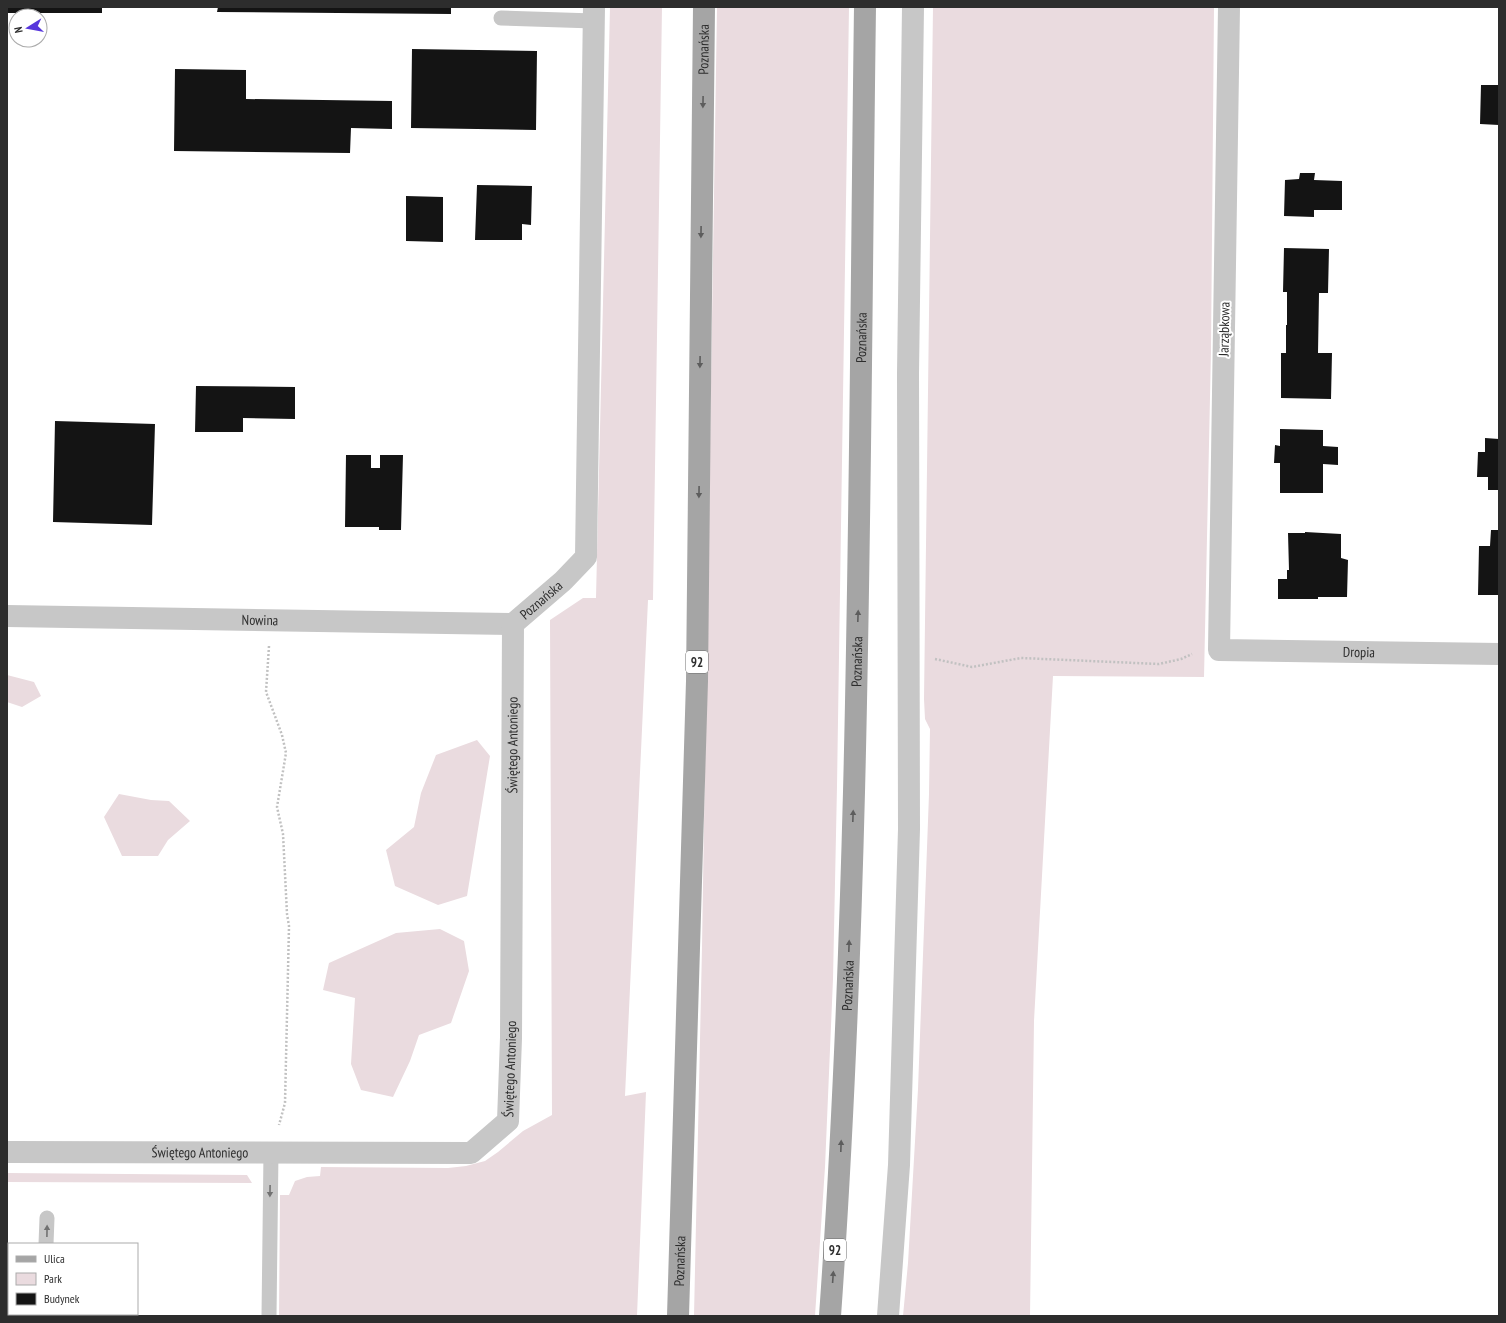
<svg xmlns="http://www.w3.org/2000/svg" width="1506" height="1323" font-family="'PT Sans Narrow',sans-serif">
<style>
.green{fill:#eadbdf}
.building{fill:#141414}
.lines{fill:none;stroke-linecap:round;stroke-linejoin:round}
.path{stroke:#c1c1c1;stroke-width:2.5;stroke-dasharray:2 2;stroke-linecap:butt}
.lane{stroke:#c7c7c7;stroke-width:15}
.street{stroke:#c7c7c7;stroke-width:22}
.primary{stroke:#a5a5a5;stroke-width:22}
.oneway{fill:#5d5d5d}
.oneway2{fill:#727272}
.labels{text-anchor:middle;stroke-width:4;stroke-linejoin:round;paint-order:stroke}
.shield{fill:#fff;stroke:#6c6c6c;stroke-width:1}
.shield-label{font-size:13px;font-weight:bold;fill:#2d2d2d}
.street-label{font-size:14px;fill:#2d2d2d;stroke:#fff}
</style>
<rect width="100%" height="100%" fill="#fff"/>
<path class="green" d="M610,7H662L653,600H648L625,1096L646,1092L637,1316H279L280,1195H289L295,1181L307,1177L320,1176L321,1167L448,1168L466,1166L485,1161L498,1152L523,1131L552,1115L550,620L583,598H596Z
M717,7H849L837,786L833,979L825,1167L815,1316H694L702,947Z
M933,7H1214L1211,351L1204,677L1053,676L1034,1021L1030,1316H903L908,1263L918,1089L929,794L930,729L925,719L924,699Z
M7,675L34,682L41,696L22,707L7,702Z
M477,740L490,756L467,896L438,905L395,886L386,850L414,827L421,793L436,755Z
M119,794L151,800L169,801L190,821L168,840L158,856H122L104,817Z
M440,929L464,941L469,971L451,1023L419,1035L410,1061L393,1097L361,1090L351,1064L355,998L323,990L329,963L396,933Z
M7,1173L247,1175L252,1183L7,1182Z"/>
<path class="building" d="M7,7H102V13H7Z
M218,7H451V14L217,12Z
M412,49L537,51L536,130L411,128Z
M175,69L246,70V99L392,101V129L351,128L350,153L174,151Z
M1481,85H1499V125L1480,124Z
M1300,173H1315L1314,180L1342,181V210H1314V217L1284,216L1285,180L1299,179Z
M477,185L532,186L531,225L522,224V240H475Z
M406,196L443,197V242L406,241Z
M1284,248L1329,249L1328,293H1319L1318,353H1332L1331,399L1281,398V353H1286V325H1287V292H1283Z
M196,386L295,387V419L243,418V432H195Z
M55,421L155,424L152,525L53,522Z
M1280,429L1323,430V446L1338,447V465L1323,464V493H1280V463H1274L1275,445L1280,446Z
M1485,438L1499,439V490H1488V477H1477L1478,452H1485Z
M346,455H371V468H380V455H403L401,530H379V527H345Z
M1491,530H1499V595H1478L1479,546H1490Z
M1305,532L1341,534V558L1348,560L1347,597H1318V599H1278V579H1287V570H1289L1288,533H1305Z"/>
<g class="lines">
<path class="path" d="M269,646L266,692L282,735L286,753L277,807L283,834L287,914L289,926L285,1103L279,1125
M935,659L972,667L1021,658L1159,664L1181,659L1192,654"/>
<path class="lane" d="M501,18L594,21
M46,1244L47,1218
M45,1316V1314
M269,1316L271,1152"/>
<g class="street">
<path id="s1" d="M1229,7L1219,650L1499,654"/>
<path id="s2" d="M7,616L513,624"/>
<path id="s3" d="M513,624L563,581L586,557L594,7"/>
<path id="s4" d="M7,1152L471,1153L508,1121L511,1038L513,624"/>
<path d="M888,1316L899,1165L909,829L908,374L913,7"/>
</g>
<g class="primary">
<path id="s5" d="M678,1316L697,681L704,7"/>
<path id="s6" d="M830,1316C861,880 859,443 865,7"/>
</g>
</g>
<defs><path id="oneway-solid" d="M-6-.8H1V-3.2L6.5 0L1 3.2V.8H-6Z"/></defs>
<g class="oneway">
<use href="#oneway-solid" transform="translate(703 102) rotate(91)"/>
<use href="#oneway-solid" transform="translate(701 232) rotate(91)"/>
<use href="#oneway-solid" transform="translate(700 362) rotate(91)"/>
<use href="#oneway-solid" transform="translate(699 492) rotate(91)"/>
<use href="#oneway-solid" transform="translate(858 616) rotate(-88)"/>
<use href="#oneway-solid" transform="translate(853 816) rotate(-88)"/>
<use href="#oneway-solid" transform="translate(849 946) rotate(-88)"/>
<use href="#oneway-solid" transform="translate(841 1146) rotate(-88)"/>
<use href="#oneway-solid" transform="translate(833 1277) rotate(-86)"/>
</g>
<g class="oneway2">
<use href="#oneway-solid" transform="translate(270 1191) rotate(91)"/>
<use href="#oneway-solid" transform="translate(47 1231) rotate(-89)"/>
</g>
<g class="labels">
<g class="shield">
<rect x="686" y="651" width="22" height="22" rx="3"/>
<rect x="824" y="1239" width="22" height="22" rx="3"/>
</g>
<g class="shield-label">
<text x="697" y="667">92</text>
<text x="835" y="1255">92</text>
</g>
<g class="street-label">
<text dy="5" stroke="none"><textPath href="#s5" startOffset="1267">Poznańska</textPath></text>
<text transform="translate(1224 329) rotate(-89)" y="5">Jarząbkowa</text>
<text dy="5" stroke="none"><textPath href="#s6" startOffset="979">Poznańska</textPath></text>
<text dy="5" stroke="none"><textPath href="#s3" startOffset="37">Poznańska</textPath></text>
<text dy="5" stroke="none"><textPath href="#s2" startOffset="253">Nowina</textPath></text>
<text dy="5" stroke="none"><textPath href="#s1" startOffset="783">Dropia</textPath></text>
<text dy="5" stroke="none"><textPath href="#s6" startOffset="655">Poznańska</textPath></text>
<text dy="5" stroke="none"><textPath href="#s4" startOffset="889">Świętego Antoniego</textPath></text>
<text dy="5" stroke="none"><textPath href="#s6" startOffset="331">Poznańska</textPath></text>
<text dy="5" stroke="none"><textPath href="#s4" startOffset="565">Świętego Antoniego</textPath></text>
<text dy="5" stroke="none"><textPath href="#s4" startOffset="193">Świętego Antoniego</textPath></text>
<text dy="5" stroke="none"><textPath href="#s5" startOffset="55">Poznańska</textPath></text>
</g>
</g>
<rect width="1506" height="1323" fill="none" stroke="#2d2d2d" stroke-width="16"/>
<rect x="8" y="1243" width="130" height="72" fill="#ffffff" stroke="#ababab"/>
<rect x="16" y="1256" width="20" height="6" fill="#a5a5a5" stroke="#ababab"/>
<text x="44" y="1263" font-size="12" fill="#2d2d2d">Ulica</text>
<rect x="16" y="1273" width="20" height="12" fill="#eadbdf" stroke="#ababab"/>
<text x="44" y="1283" font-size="12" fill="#2d2d2d">Park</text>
<rect x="16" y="1293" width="20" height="12" fill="#141414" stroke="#ababab"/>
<text x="44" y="1303" font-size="12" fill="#2d2d2d">Budynek</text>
<g transform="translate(28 28) rotate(259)"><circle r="19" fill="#ffffff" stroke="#ababab"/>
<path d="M0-3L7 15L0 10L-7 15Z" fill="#5736dc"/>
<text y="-6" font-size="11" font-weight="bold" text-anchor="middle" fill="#2d2d2d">N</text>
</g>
</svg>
